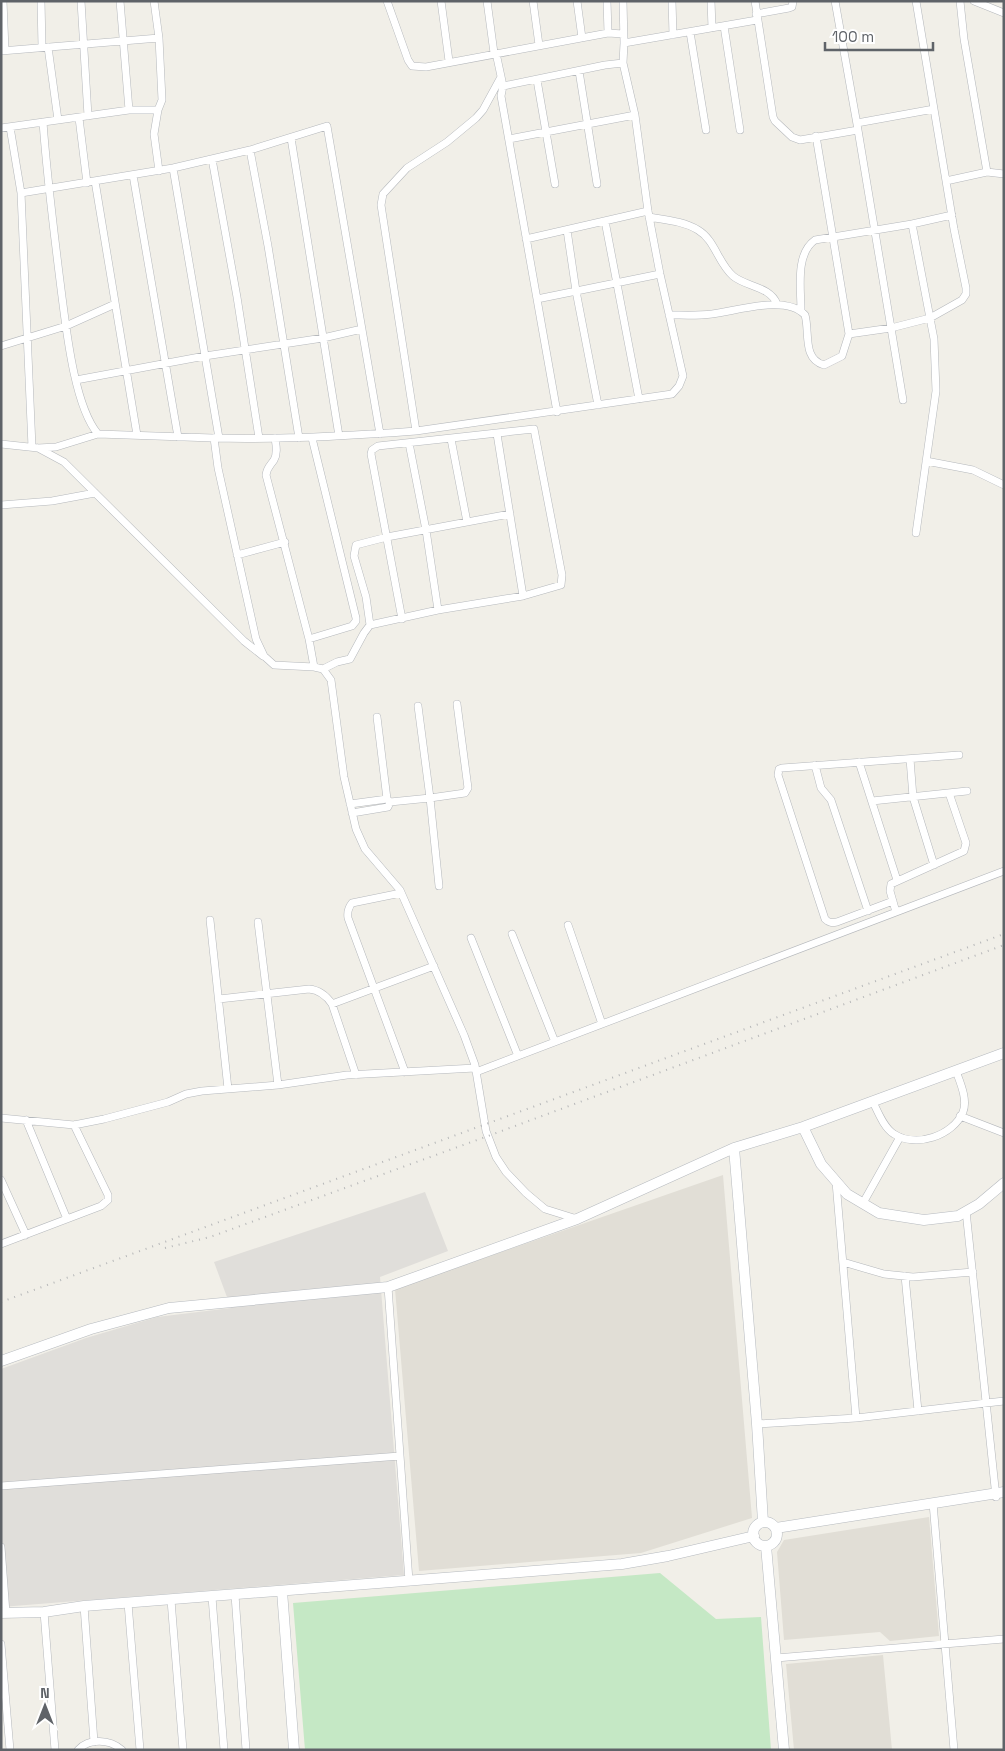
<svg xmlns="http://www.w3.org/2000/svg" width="1005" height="1751" font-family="'Space Grotesk',sans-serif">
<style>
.industrial{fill:#e0deda}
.education{fill:#e1ded6}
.green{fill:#c5e8c5}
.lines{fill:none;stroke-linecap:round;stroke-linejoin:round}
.street-casing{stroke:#b5b8bc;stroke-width:8}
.secondary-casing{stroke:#b6babf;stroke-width:11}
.street{stroke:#fff;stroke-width:7}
.secondary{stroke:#fff;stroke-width:10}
.rail{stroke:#b6b7b8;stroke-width:2;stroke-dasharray:1 6;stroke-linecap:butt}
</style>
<rect width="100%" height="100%" fill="#f1efe8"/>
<path class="industrial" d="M425,1192L448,1251L380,1277L404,1575L1,1607V1369L86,1338L157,1317L231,1308L214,1262Z"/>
<path class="education" d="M723,1175L752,1518L641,1553L419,1571L395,1289Z
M929,1517L939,1636L890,1641L880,1632L784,1640L777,1552L784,1540Z
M883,1655L892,1750H794L786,1664Z"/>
<path class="green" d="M660,1573L716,1619L761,1617L771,1750H305L293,1603Z"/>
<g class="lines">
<defs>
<path id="street" d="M3,1L5,50
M41,1L42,47
M81,1L88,116
M120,1L129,110
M154,1L159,38L162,100L158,110L154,134L159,171
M387,1L408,60L412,66L426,67L608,33L623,34
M441,1L449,61
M487,1L494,53
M533,1L539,45
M577,1L582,38
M607,1L608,33
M672,1L673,35
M711,1L712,28
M755,1L773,117L775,121L792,137L800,140L858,130
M835,1L858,130L903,400
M974,1L1004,13
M756,14L789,8L792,7L793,1
M724,26L740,130
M690,32L706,130
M624,43L757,20
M48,47L58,120
M1,51L159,38
M496,53L502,81
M579,71L597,184
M537,80L555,184
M79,118L87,183
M43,122C47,178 54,233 61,289C66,327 74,406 98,434C137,435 175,437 213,438C281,440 349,436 416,431L672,394L679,386L683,376L660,274L648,211L635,115L623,63L624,43L623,1
M857,123L934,109
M10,127L21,193L32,447
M1,128L129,110H158
M816,136L849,334L891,328L930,318L962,300L966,294V288L954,229L916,1
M291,138L339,436
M509,139L635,115
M250,150L268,246L299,438
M212,159L237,297L259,438
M173,168L219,438
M987,172L1004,174
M133,175L178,437
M95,181L137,435
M946,181L987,172L964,39L960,1
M21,193L173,168L250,150L327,126L380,434
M649,217C665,220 683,221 698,230C715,240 718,263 733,276C746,287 770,286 777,304
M605,221L639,399
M912,224L952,215
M567,230L576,291L598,405
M526,239L648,211
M537,299L660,274
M801,311C801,289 795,254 815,240L912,224L934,339L936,391L916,533
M669,315C683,315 698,316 712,314C737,311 786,294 805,315C810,332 802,359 824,365L842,356L849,334
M1,346L66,326L115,304
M76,380L205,356L323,338L362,329
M557,412L501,96L503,86L605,65L623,63
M416,431L381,205L383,194L407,168L447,142L476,118L483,110L501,77
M497,434L523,596
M214,438L218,468L256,639L264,656L274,665L314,667L323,669L331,680L344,777L356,829L365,849L400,890L464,1035L475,1065L486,1131L496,1157L506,1172L526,1193L545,1209L577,1219
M275,438C276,445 278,453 274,460C270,466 267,467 266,475L309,639L314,667
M451,439L467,522
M409,443L426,530L438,610
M1,444L38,448L56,447L98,434
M38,448L64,462L244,641L263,656
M926,461L973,470L1004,485
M1,505L52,501L95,493
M237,555L285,542
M370,625L366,597L354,556L356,545L387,537L510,514
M309,639L352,626L356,621V618L312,438
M323,669L337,662L350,659L364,633L370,625L438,610L523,596L561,585L562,575L534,429L378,446L372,450L371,454L402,619
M377,717L387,799
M910,759L913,797L934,865
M859,762L897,880
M815,765L821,788L831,800L868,911
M872,801L967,791
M390,802L430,798L418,706
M350,804L387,799L390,802L388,807L352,813
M439,886L430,798L465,793L468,788L457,704
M401,893L352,903C348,908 347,912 348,918L405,1072
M893,901L837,922C832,923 829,923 825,919L778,775L779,769L782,768L959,755
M896,912L890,891L891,884L964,851L966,843L949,793
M210,920L228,1089
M258,922L278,1085
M568,925L602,1024
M512,934L555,1042
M471,938L518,1056
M219,999L309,989C319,990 326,995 332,1004L434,966
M332,1004L356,1075
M476,1072L1004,871
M873,1102C878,1112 884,1128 894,1134C916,1148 953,1136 963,1112C968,1100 960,1082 956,1071
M960,1116L1004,1133
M1,1118L74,1125L104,1119L168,1102L186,1094L202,1091L278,1085L347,1075L475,1068
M26,1120L67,1219
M1,1180L26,1235
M836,1182L856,1418
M863,1203L900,1137
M966,1211L996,1497
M1,1244L101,1206L108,1200V1195L74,1125
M843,1262L884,1274L913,1277L973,1272
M905,1276L918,1411
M388,1287L409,1581
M757,1424L856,1418L1004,1401
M1,1486L400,1456
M933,1503L954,1750
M1,1547L6,1613
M235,1595L246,1750
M212,1597L224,1750
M171,1600L183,1750
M128,1603L140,1750
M84,1606L94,1742
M44,1612L55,1750
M1,1644L10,1750
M776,1658L1004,1639
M78,1750C89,1738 110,1739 122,1750"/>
<path id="secondary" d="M803,1127L821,1164L847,1194L879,1213L924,1220L958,1216L979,1204L1004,1183
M734,1148L757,1424L763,1522
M1,1361L91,1329L169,1308L388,1287L577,1219L734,1148L803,1127L1004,1053
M753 1534a12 12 0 1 1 24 0a12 12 0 1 1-24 0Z
M776,1528L1004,1492
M766,1546L784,1750
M282,1591L294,1750
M1,1613L44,1612L84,1606L622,1564L668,1556L754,1536"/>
</defs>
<use href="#street" class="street-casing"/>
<use href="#secondary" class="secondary-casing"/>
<use href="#street" class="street"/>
<use href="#secondary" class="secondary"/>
<path class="rail" d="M165,1248L210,1237L488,1136L1004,945
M1,1302L1004,934"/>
</g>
<rect width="1005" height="1751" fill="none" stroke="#5f6368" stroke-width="5"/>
<g transform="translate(45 1706)" stroke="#ffffff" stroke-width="4" paint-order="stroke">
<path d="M0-4L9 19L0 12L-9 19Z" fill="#5f6368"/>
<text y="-8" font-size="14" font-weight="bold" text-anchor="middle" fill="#5f6368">N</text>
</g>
<path d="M825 42v8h108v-8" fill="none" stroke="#5f6368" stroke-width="2.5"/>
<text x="832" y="42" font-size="15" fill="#5f6368" stroke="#ffffff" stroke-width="4" paint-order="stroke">100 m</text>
</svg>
